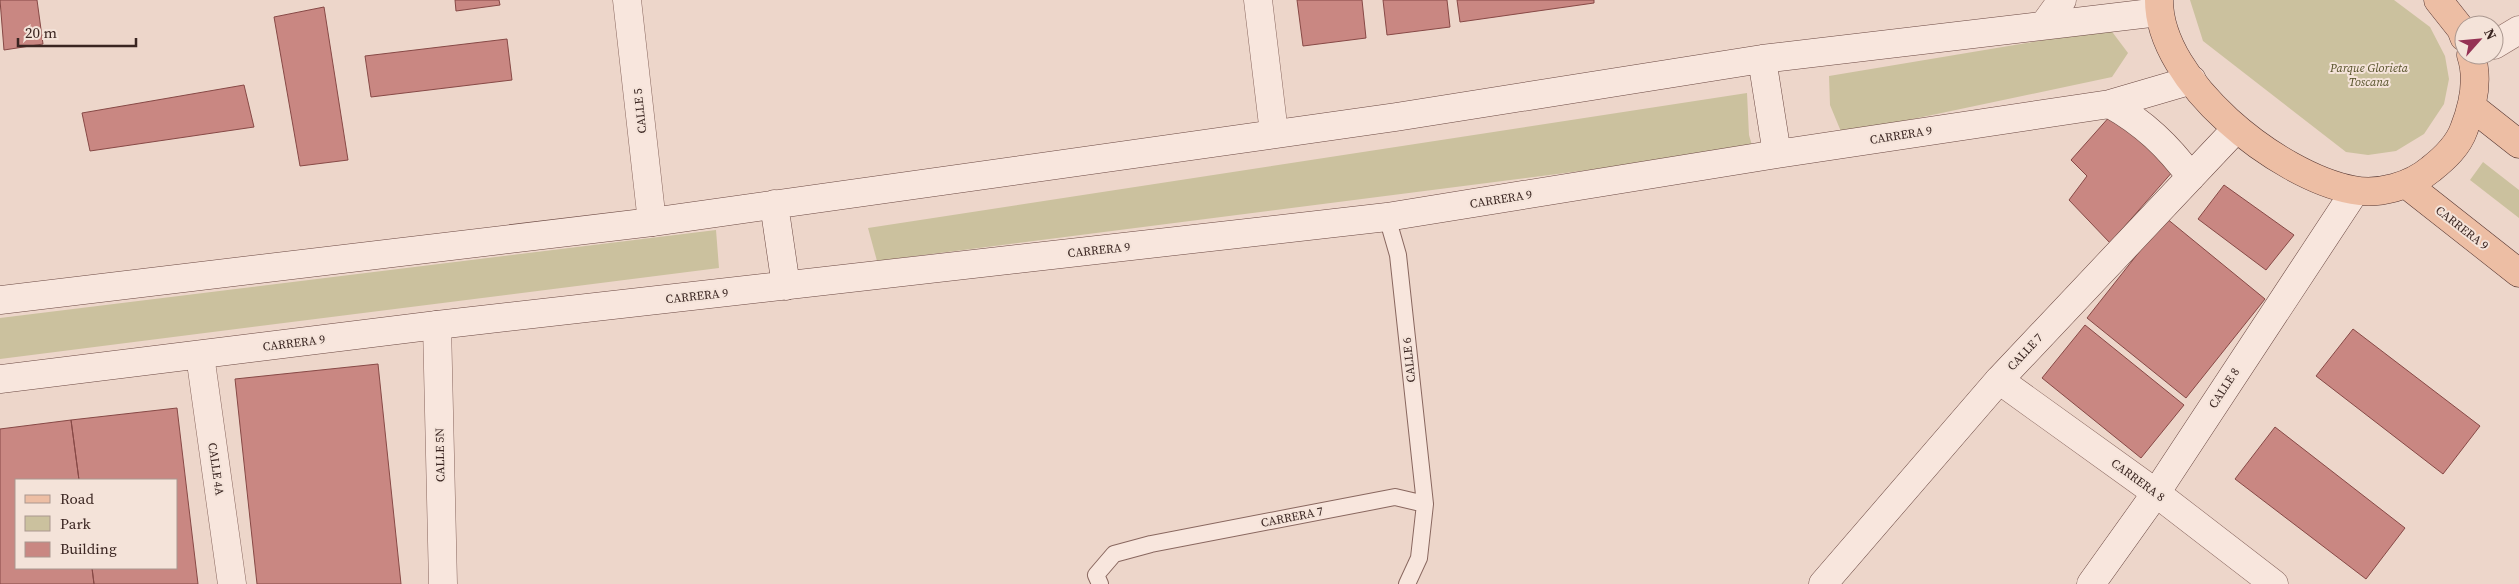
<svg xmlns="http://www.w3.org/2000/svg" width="2519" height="584" font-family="'Source Serif 4',serif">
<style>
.green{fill:#cbc19e}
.building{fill:#c98782;stroke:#874946}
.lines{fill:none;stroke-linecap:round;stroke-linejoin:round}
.lane-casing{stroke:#89675f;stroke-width:18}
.street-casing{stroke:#89675f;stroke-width:29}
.secondary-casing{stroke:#6b4842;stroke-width:29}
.primary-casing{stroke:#573732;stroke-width:29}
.lane{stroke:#f8e6dd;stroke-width:16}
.street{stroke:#f8e6dd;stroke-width:28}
.secondary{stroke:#f8e6dd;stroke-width:28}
.primary{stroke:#edbea4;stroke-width:28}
.labels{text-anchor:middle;stroke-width:4;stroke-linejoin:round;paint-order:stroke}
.park-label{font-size:12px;font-style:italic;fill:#555129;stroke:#f4e3d9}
.street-label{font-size:12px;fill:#3a2521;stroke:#f4e3d9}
</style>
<rect width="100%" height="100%" fill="#edd6ca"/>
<path class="green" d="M2190,0H2394L2430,27L2445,56L2449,79L2444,104L2424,134L2396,151L2368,155L2346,152L2203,41Z
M2110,29L2128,53L2112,77L1842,134L1830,105L1829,76Z
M1747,93L1749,135L1753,149L877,261L868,228Z
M2483,162L2519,190V218L2470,180Z
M716,230L719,268L0,359V318Z"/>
<path class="building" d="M0,0H37L43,44L4,50Z
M455,0H499L500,5L456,11Z
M1297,0H1362L1366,38L1303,46Z
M1383,0H1447L1450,27L1387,35Z
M1457,0H1594V3L1460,22Z
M324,7L348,160L300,166L274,17Z
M507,39L512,80L371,97L365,56Z
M244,85L254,127L90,151L82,113Z
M2111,115L2174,170L2110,243L2069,200L2087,176L2071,160Z
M2224,185L2294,235L2266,270L2198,219Z
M2166,218L2265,299L2186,398L2087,318Z
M2085,325L2184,405L2141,458L2042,378Z
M2353,329L2480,426L2443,474L2316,376Z
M378,364L401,584H257L235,379Z
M177,408L198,584H94L92,568H176V480H79L71,420Z
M71,420L79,480H16V568H92L94,584H0V429Z
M2275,427L2405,528L2366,579L2235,479Z"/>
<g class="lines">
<defs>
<path id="lane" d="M1387,217L1398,255L1425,504L1419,558L1407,584
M1100,584L1096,575L1114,554L1151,544L1395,497L1425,504"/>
<path id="street" d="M627,0L652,222
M1258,0L1274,133
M2044,25L2062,0
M2494,45L2519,30
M437,325L443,584
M200,355L232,584
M1999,380L2156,493L2274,584"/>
<path id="secondary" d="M1762,59L1777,154
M2110,104C2144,123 2168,146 2191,177
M774,204L786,286
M0,300L652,222L1396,117L1762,59L2159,12
M0,379L437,325L1387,217L1777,154L2110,104L2192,80
M1823,584L1999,380L2236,129
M2091,584L2156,493L2355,191"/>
<path id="primary" d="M2159,0C2159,82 2278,176 2353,190C2379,195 2411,186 2431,169C2445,158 2458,146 2464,129C2473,106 2479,79 2471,55
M2438,0L2461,29L2464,37
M2472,107L2519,144
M2406,184L2519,273"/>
</defs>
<use href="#lane" class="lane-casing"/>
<use href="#street" class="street-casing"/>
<use href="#secondary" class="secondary-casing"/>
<use href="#primary" class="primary-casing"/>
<use href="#lane" class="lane"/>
<use href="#street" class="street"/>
<use href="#secondary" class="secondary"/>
<use href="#primary" class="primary"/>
</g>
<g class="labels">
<g class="park-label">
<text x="2369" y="72">Parque Glorieta<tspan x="2369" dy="14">Toscana</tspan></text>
</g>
<g class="street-label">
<text transform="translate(640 111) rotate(-96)" y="4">CALLE 5</text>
<text transform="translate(1901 135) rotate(-9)" y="4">CARRERA 9</text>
<text transform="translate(1501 199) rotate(-9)" y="4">CARRERA 9</text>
<text transform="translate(2462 228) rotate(38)" y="4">CARRERA 9</text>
<text transform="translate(1099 250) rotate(-6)" y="4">CARRERA 9</text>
<text transform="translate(697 296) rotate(-6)" y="4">CARRERA 9</text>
<text transform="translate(294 343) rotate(-7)" y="4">CARRERA 9</text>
<text transform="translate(2025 352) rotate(-47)" y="4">CALLE 7</text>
<text transform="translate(1409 360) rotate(-96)" y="4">CALLE 6</text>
<text transform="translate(2224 388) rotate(-57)" y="4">CALLE 8</text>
<text transform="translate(440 455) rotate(-91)" y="4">CALLE 5N</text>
<text transform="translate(216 469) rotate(82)" y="4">CALLE 4A</text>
<text transform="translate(2138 480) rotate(36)" y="4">CARRERA 8</text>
<text transform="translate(1292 517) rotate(-11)" y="4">CARRERA 7</text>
</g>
</g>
<rect x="15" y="479" width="162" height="90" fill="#f4e3d9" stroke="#aa978f"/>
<rect x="25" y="495" width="25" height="8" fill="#edbea4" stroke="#aa978f"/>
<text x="60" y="504" font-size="15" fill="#3a2521">Road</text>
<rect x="25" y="516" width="25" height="15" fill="#cbc19e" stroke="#aa978f"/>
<text x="60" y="529" font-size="15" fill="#3a2521">Park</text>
<rect x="25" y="542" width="25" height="15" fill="#c98782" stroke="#aa978f"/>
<text x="60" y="554" font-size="15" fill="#3a2521">Building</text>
<g transform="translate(2479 40) rotate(63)"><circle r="24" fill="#f4e3d9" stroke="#aa978f"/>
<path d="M0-4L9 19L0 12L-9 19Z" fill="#953254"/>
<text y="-8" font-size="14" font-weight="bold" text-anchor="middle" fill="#3a2521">N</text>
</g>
<path d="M18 38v8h118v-8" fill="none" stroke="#3a2521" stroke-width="2.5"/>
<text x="25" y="38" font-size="15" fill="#3a2521" stroke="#f4e3d9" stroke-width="4" paint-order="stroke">20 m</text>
</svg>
